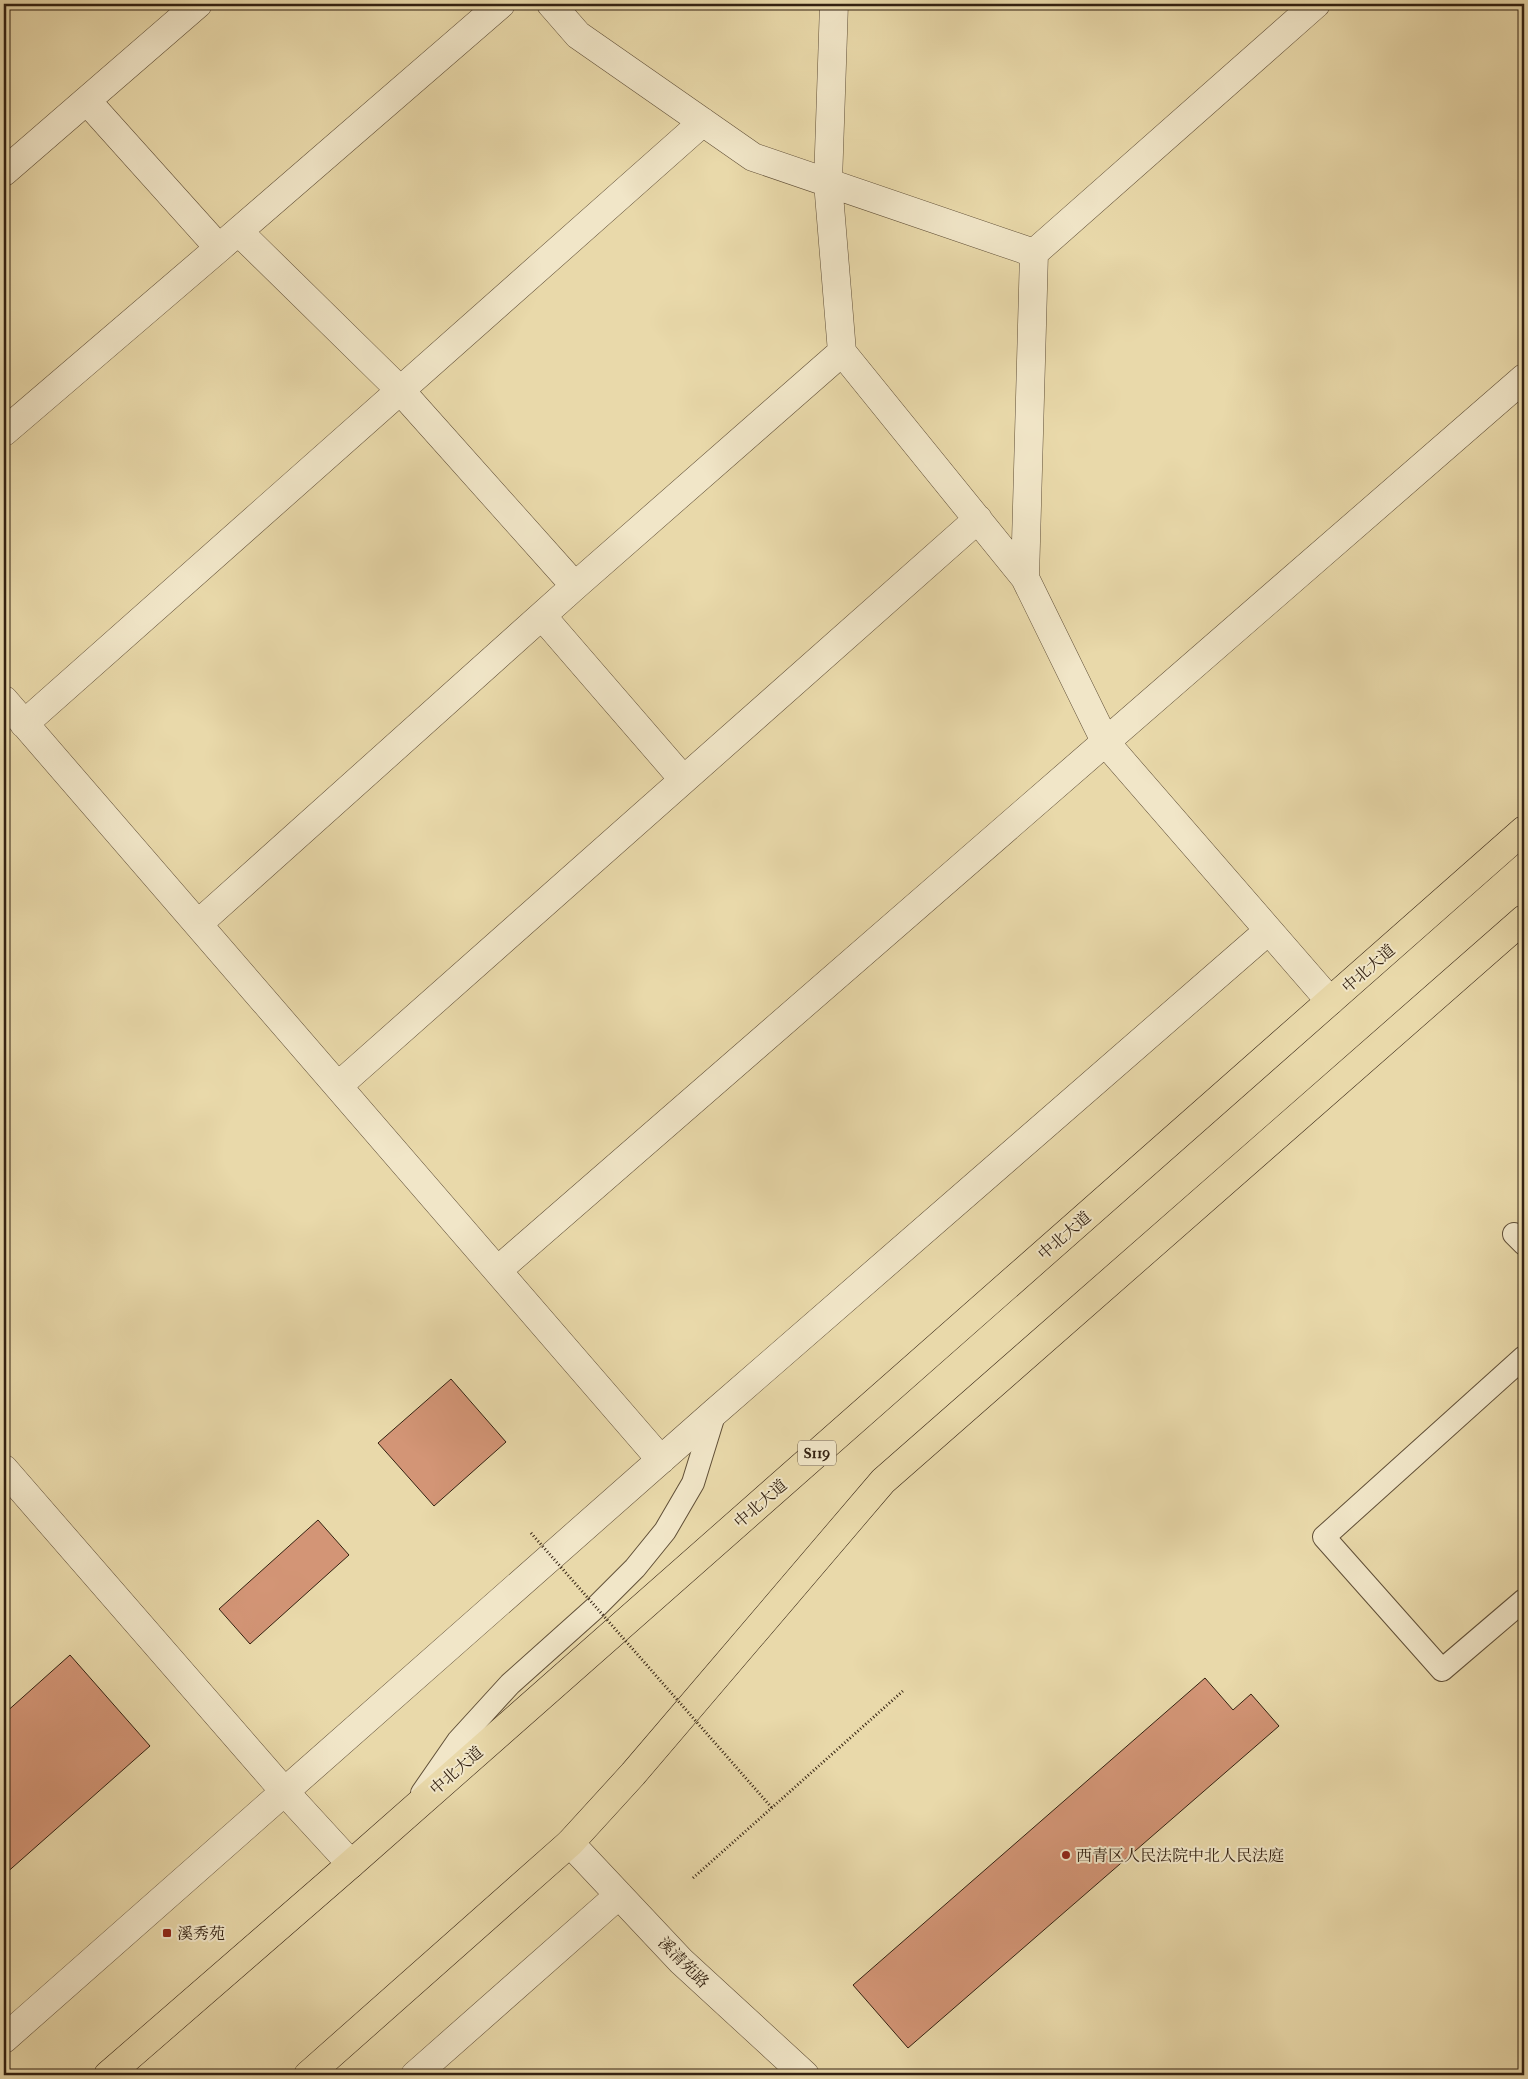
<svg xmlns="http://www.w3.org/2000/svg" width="1528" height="2079" font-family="'IM FELL French Canon','Noto Serif SC',serif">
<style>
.building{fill:#d39576;stroke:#332111}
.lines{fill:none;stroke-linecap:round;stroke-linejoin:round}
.lane-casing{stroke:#604f37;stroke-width:24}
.street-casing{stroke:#604f37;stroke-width:29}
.highway-casing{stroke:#332111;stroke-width:29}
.path{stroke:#332111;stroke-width:3;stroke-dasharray:1 2.5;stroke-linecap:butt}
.lane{stroke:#f1e6c8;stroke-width:22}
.street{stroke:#f1e6c8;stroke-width:28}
.highway{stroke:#e9d9aa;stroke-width:28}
.path-bridge{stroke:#332111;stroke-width:3;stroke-dasharray:1 2.5;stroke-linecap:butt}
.poi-dot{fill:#8f2418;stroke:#f1e6c8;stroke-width:2}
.labels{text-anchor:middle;stroke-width:4;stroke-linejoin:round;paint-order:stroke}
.shield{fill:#f1e6c8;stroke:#6c5c48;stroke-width:1}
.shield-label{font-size:15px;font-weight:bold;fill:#332111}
.street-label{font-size:16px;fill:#332111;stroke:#f1e6c8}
.poi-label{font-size:16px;fill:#332111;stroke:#f1e6c8;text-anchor:start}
</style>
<rect width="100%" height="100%" fill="#e9d9aa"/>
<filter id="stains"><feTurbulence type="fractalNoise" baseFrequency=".004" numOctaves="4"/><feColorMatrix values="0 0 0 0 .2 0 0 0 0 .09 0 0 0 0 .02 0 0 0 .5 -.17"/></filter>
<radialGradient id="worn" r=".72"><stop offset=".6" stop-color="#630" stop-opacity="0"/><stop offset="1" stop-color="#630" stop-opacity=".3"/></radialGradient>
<path class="building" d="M451,1379L506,1442L434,1506L378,1443Z
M318,1520L349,1555L250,1644L219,1609Z
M70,1655L150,1746L4,1875V1714Z
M1205,1678L1233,1710L1251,1694L1279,1726L908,2048L853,1985Z"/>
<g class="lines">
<defs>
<path id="lane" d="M1514,1234L1524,1244
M1524,1357L1324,1537L1442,1670L1524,1600
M422,1793L458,1741L510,1684L595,1608L635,1568L665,1531L693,1483L715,1412"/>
<path id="street" d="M551,4L578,35L753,157L1034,253
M834,4L828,182L842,352L1025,578
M1316,4L1034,253L1025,578L1106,743L1330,1001
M87,101L219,248
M4,172L198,4
M239,232L400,390L575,586
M4,432L219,248L501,4
M542,616L683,779
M4,700L661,1460
M24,724L703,122
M198,924L575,586L842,352
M338,1086L978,519
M498,1270L1524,378
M4,1469L284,1791L351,1864
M570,1843L681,1961L805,2075
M4,2039L715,1412L1268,931
M415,2075L619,1895"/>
<path id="highway" d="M108,2075L351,1864L1524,830
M308,2075L570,1843L633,1774L883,1481L1524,919"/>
</defs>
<use href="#lane" class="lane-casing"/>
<use href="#street" class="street-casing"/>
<use href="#highway" class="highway-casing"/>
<path class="path" d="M693,1878L904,1690"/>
<use href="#lane" class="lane"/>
<use href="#street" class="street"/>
<use href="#highway" class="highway"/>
<path class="path-bridge" d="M531,1533L772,1808"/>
</g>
<g class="poi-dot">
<circle cx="1066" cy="1855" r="5"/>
<rect x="162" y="1928" width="10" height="10" rx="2.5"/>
</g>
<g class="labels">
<rect class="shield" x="798" y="1440.5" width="38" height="25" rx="4"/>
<g class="shield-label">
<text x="817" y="1458">S119</text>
</g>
<g class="street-label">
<text transform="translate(1368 968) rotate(-41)" y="6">中北大道</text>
<text transform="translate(1064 1235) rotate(-41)" y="6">中北大道</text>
<text transform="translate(760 1503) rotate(-41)" y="6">中北大道</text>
<text transform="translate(456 1770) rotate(-41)" y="6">中北大道</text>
<text transform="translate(684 1962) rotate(45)" y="6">溪清苑路</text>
</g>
<g class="poi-label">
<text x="1076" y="1861">西青区人民法院中北人民法庭</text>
<text x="177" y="1939">溪秀苑</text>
</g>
</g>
<rect width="1528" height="2079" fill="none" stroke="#e9d9aa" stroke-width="20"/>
<rect x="5" y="5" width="1518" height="2069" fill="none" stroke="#332111" stroke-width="2.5"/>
<rect x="10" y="10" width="1508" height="2059" fill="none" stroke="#332111"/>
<rect width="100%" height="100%" filter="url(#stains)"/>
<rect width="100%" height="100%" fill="url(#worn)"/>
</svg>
